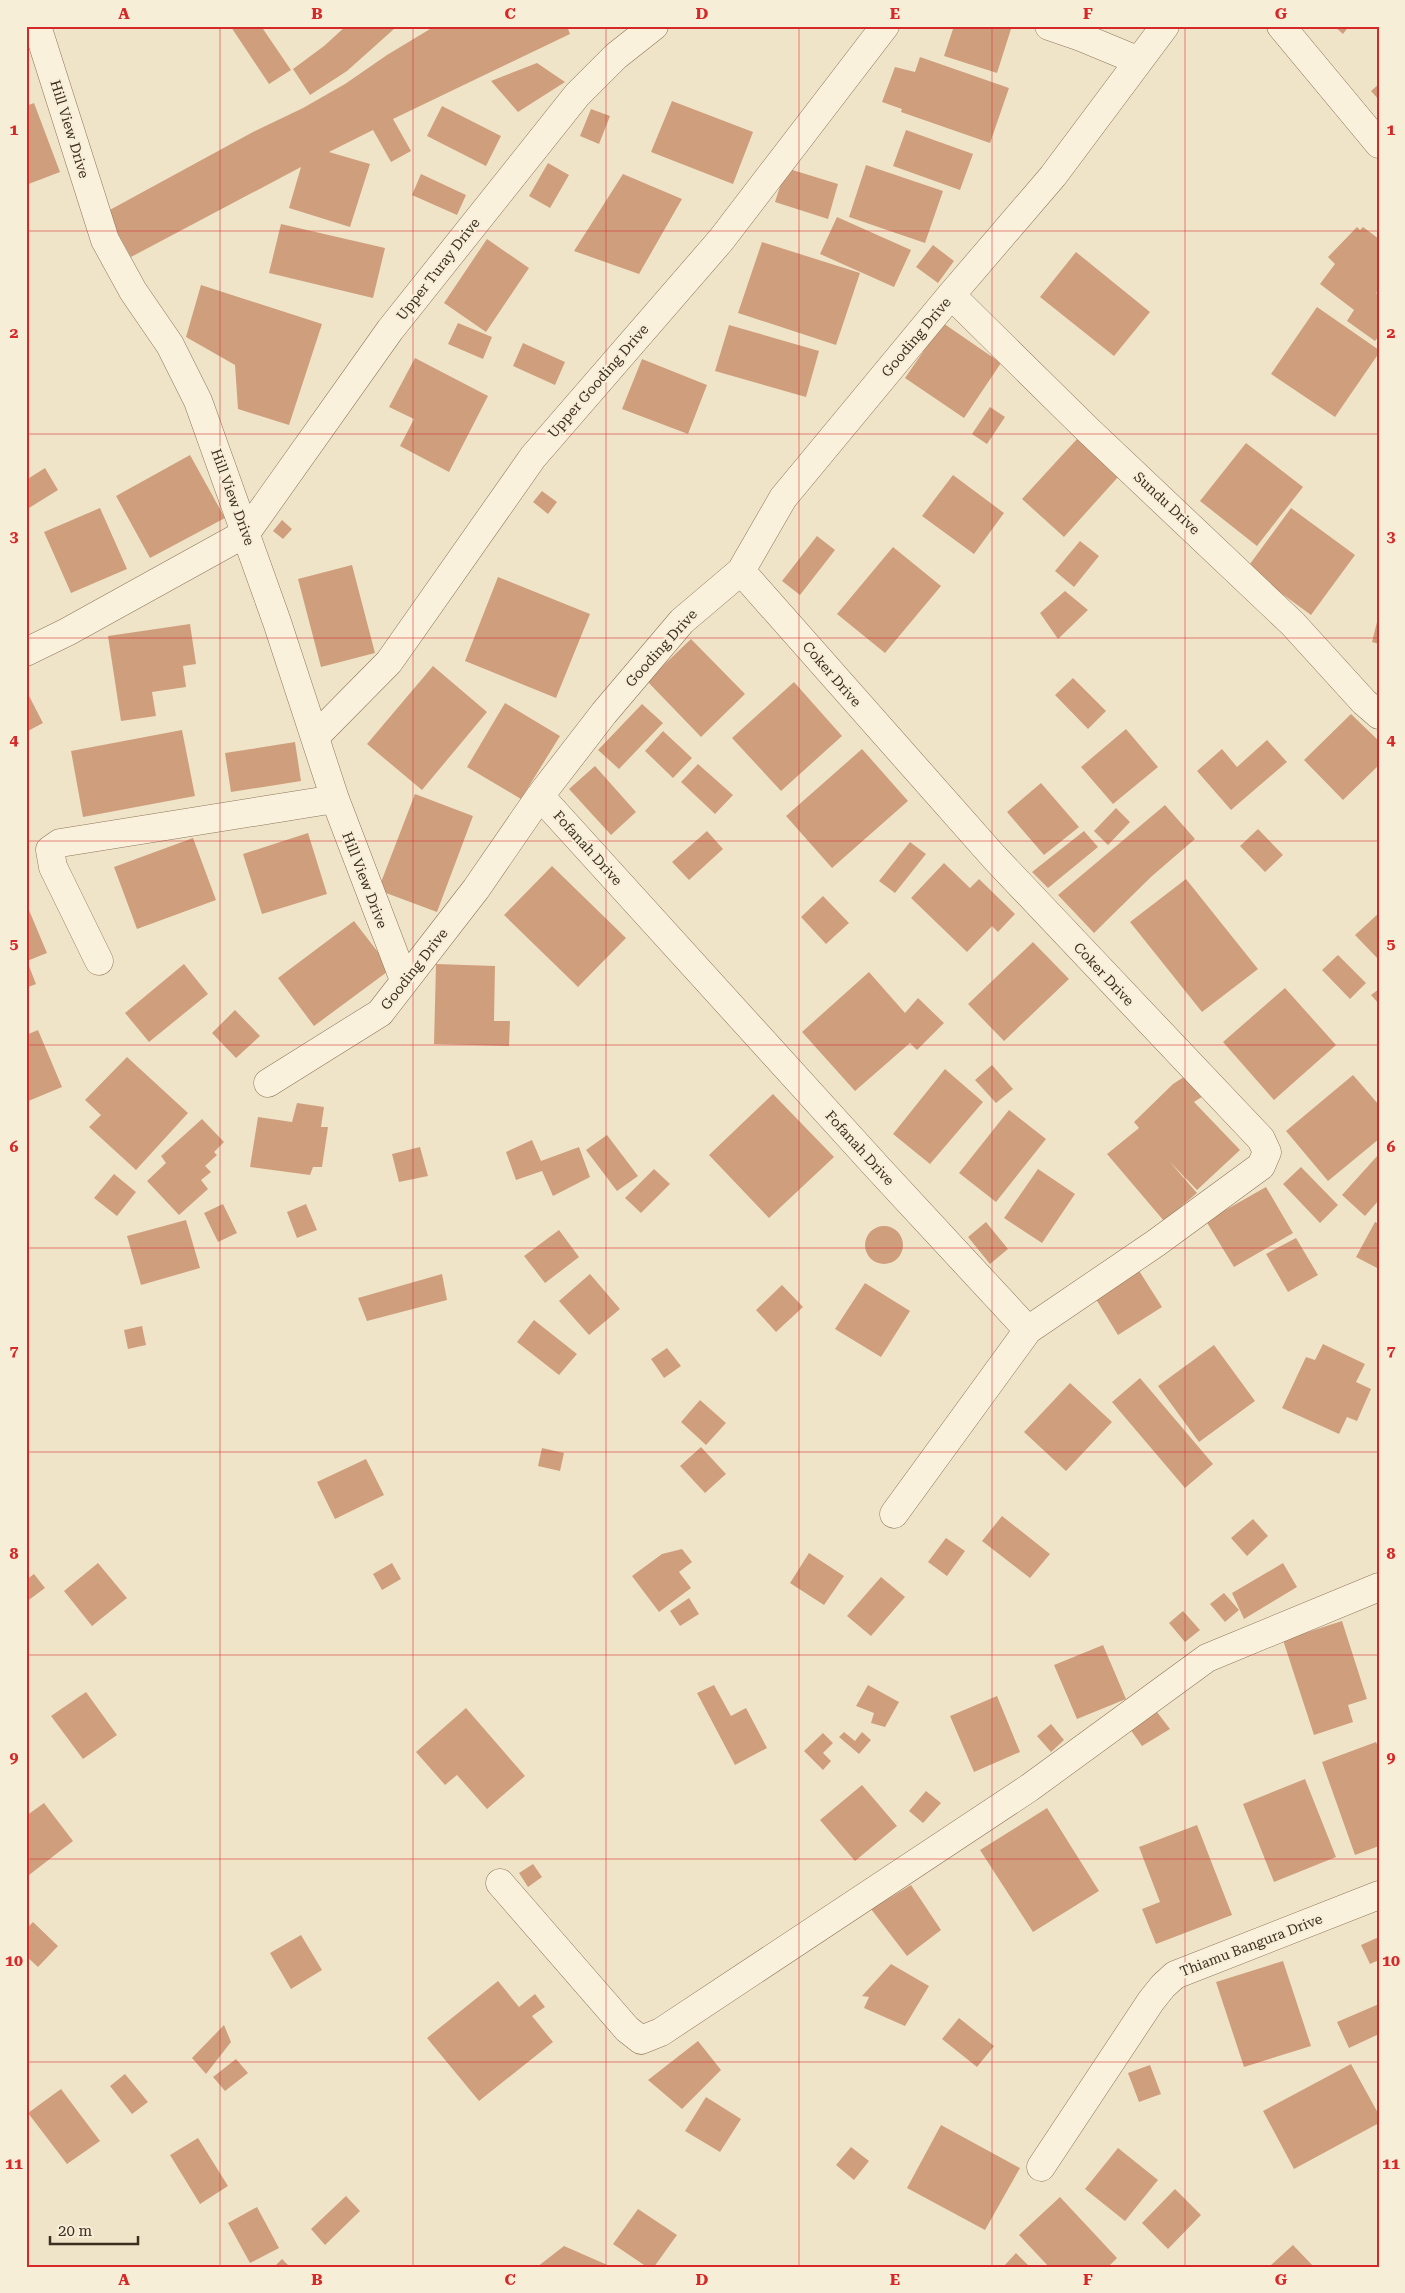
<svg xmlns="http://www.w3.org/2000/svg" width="1405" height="2293" font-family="'Roboto Serif',serif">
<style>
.building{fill:#cf9f7d}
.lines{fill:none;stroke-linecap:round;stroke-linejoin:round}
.minor-casing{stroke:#8d765c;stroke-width:29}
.minor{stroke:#faf1dc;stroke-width:28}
.grid{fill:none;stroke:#d62828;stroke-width:1;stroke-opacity:0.55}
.labels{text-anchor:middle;stroke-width:4.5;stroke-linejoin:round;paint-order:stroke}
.street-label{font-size:14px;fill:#3d2e20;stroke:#f7eed8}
.neatline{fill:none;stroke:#d62828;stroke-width:2}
.grid-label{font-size:16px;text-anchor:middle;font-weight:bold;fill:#d62828}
</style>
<rect width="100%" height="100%" fill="#f0e4c8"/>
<path class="building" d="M233,26H261L291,70L269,84L231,27Z
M346,26H386L394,29L347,71L310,95L293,69L324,46Z
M435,26H567L570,34L393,119L411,151L391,162L373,130L329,152L370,164L350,227L289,208L301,167L131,257L106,212L253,132L303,108L345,84L387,55Z
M954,26H1004L1011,29L997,73L944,56Z
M1334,26H1349L1343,34Z
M920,57L1009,88L990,143L901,112L902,109L882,102L895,67L915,72Z
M537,63L565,82L518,112L491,81Z
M1379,84V100L1371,91Z
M672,101L753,132L733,184L651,152Z
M34,103L60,172L26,185V106Z
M442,106L501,136L486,166L427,136Z
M591,109L610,116L599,144L580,136Z
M906,130L973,154L960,190L893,166Z
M548,163L569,175L550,208L529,196Z
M866,165L943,191L925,243L849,217Z
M786,168L838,184L828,219L775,202Z
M421,174L466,195L457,215L412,195Z
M623,174L682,199L639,274L574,251Z
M837,217L911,250L894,287L820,254Z
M281,224L385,248L373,298L269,273Z
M1357,227L1360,230L1363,227L1379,239V290L1376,293L1379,295V336L1375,341L1347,321L1354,310L1320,284L1335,264L1328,257Z
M487,239L529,268L486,332L444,303Z
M762,242L860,273L836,345L738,313Z
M933,245L954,261L938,283L916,267Z
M1076,252L1150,312L1114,356L1040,297Z
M201,285L322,324L289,425L238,409L235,365L186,337Z
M1317,307L1379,350V353L1335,417L1271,374Z
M458,323L492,337L483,359L448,344Z
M943,323L1001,363L964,418L905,378Z
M729,325L819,351L806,397L715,371Z
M523,343L565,362L555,385L513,366Z
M415,358L488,396L449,472L400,446L414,419L389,407Z
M642,359L707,385L688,434L622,409Z
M990,407L1005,417L987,444L972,434Z
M1077,439L1119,476L1064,537L1022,499Z
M1246,443L1303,487L1257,546L1200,501Z
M190,455L225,518L150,558L116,496Z
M45,468L58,490L29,508L26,503V480Z
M953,475L1004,513L974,554L922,516Z
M542,491L557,502L548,514L533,502Z
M100,508L127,569L71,593L44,532Z
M1291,508L1355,555L1311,615L1247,568Z
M282,520L292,529L283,539L273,531Z
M817,536L835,550L800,595L782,581Z
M1080,541L1099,556L1074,587L1055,571Z
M893,547L941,586L885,653L837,614Z
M352,565L375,653L321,667L298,579Z
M498,577L590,614L556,698L465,661Z
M1065,591L1088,610L1058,639L1040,613Z
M1378,618L1379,619V644L1372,642Z
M190,624L196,664L183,666L186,687L152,692L156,716L121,721L108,636Z
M691,639L745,694L701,737L647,681Z
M433,666L487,712L422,790L367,744Z
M1073,678L1106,711L1088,729L1055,695Z
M794,682L842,736L781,791L732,738Z
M26,690L43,723L26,732Z
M505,703L560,736L521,799L467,767Z
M642,704L663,723L619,769L598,750Z
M1351,714L1379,741V765L1343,800L1304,760Z
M1126,729L1158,767L1113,804L1081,767Z
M182,730L195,796L83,817L71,751Z
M663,731L692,758L673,778L645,751Z
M1267,740L1287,762L1231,810L1197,771L1222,749L1237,767Z
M295,742L301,781L231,792L225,753Z
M862,749L908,801L832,868L786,816Z
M698,764L733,795L715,814L681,782Z
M595,766L636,812L611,835L569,789Z
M1041,783L1079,827L1044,855L1007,812Z
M415,794L473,816L437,912L378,890Z
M1165,805L1195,839L1152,876L1094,933L1058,895Z
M1116,808L1130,822L1108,845L1094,831Z
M1258,829L1283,855L1265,872L1240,846Z
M707,831L723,849L689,880L672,862Z
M1084,831L1098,847L1048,888L1032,872Z
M308,833L327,894L262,914L243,854Z
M193,838L216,900L137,929L114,867Z
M910,842L926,854L895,893L879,881Z
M944,863L970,888L979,879L1015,914L998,932L992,926L967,952L911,898Z
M552,866L626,938L578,987L504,915Z
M1186,879L1258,969L1202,1012L1130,922Z
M823,896L849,923L826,944L801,917Z
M26,903L47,953L27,961L36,984L26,988Z
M1379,913V960L1355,935Z
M354,921L391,969L314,1026L278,978Z
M1033,942L1069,979L1004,1041L968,1004Z
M1338,955L1366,983L1350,999L1322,970Z
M184,964L208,994L149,1042L125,1013Z
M436,964L495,966L494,1021H510L509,1046L434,1044Z
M869,972L905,1013L918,998L944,1023L917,1050L910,1043L855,1091L802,1032Z
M1285,988L1336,1045L1274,1100L1223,1042Z
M1379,989V1004L1371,995Z
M235,1010L260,1036L236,1058L212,1033Z
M38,1030L62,1087L26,1102V1035Z
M127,1057L188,1113L136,1170L89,1127L101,1115L85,1100Z
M992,1065L1013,1089L996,1103L975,1080Z
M945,1069L983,1102L930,1164L893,1134Z
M1190,1073L1208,1093L1194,1102L1240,1150L1197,1190L1169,1161L1197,1193L1164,1221L1107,1154L1139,1128L1134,1122L1173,1084Z
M1353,1075L1379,1105V1139L1328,1181L1286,1131Z
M773,1094L834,1157L769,1218L709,1155Z
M297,1103L324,1107L321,1127H328L322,1167H313L310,1175L250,1167L258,1117L292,1122Z
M1009,1110L1046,1139L996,1202L959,1173Z
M202,1119L224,1142L214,1152L217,1155L205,1166L211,1172L201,1180L208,1189L179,1215L147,1181L166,1163L161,1156Z
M607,1135L638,1176L617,1191L586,1150Z
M532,1140L541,1161L579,1147L590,1177L553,1196L542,1171L516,1180L506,1152Z
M420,1147L428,1176L399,1182L392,1154Z
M1379,1154V1200L1365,1216L1342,1195Z
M1301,1167L1338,1205L1320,1223L1283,1184Z
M654,1169L670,1184L641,1213L625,1198Z
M1038,1169L1075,1194L1042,1243L1004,1218Z
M114,1174L136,1192L117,1216L94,1198Z
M1266,1187L1293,1233L1234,1267L1206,1221Z
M223,1204L237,1233L218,1242L204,1213Z
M306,1204L317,1230L297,1238L287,1212Z
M186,1220L200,1268L141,1285L127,1236Z
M986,1222L1008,1249L990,1264L968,1237Z
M1375,1222L1379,1224V1269L1356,1257Z
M865 1245a19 19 0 1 1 38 0a19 19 0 1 1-38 0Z
M559,1230L579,1257L545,1283L524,1256Z
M1296,1238L1318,1275L1288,1292L1266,1254Z
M1138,1269L1162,1307L1118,1335L1094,1296Z
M442,1274L447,1300L367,1321L358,1298Z
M590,1274L620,1309L589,1335L559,1301Z
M865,1283L910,1311L881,1357L835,1329Z
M782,1285L803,1307L776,1332L756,1310Z
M534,1320L577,1354L559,1375L517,1342Z
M142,1326L146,1345L128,1349L124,1330Z
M1323,1344L1365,1364L1356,1382L1371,1389L1357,1421L1347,1417L1339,1434L1282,1408L1306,1357L1315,1360Z
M1214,1345L1255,1401L1199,1442L1158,1386Z
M667,1348L681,1366L664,1378L651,1359Z
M1140,1378L1213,1464L1185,1488L1112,1402Z
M1070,1383L1112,1422L1066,1471L1024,1432Z
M700,1400L726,1423L706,1445L681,1422Z
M701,1447L726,1474L705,1493L680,1466Z
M542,1448L564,1453L560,1471L538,1466Z
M366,1459L384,1495L335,1519L317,1482Z
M1002,1516L1050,1554L1030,1578L982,1541Z
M1253,1519L1268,1536L1247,1556L1231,1538Z
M946,1538L965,1551L947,1576L928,1562Z
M682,1549L692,1562L679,1572L691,1588L659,1612L632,1576L662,1554Z
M809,1553L844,1576L824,1605L790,1583Z
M98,1563L127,1598L92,1626L64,1591Z
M392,1563L401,1579L382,1590L373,1574Z
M1283,1563L1297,1587L1244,1619L1232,1593Z
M34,1574L45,1588L26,1602V1580Z
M881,1577L905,1597L871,1636L847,1616Z
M1224,1593L1239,1610L1225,1622L1210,1604Z
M689,1598L699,1614L680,1626L670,1611Z
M1183,1611L1200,1630L1185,1642L1169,1623Z
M1342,1621L1367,1699L1348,1705L1353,1722L1314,1735L1283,1640Z
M1103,1645L1126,1699L1077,1719L1054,1665Z
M714,1685L731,1716L746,1708L767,1748L735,1765L697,1693Z
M868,1685L899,1702L885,1727L871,1723L874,1713L856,1706Z
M86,1692L117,1735L83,1759L51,1716Z
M997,1696L1020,1752L974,1772L950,1716Z
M466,1708L525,1776L487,1809L457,1775L445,1785L416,1752Z
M1157,1712L1170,1729L1142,1746L1130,1729Z
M1051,1724L1064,1740L1051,1752L1037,1736Z
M844,1732L855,1741L862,1732L871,1740L859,1754L839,1737Z
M823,1733L833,1743L823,1753L831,1761L823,1770L804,1751Z
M1376,1742L1379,1749V1846L1355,1855L1322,1762Z
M1305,1779L1336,1857L1274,1882L1243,1804Z
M862,1785L897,1826L855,1861L820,1820Z
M926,1791L941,1803L923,1823L909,1811Z
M44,1803L73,1841L29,1875L26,1872V1816Z
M1047,1808L1099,1891L1033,1932L980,1850Z
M1197,1825L1232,1915L1156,1944L1142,1909L1160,1902L1139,1847Z
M533,1864L542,1877L528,1887L519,1873Z
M911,1885L941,1930L907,1956L871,1909Z
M33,1922L58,1946L38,1967L26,1956V1929Z
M301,1935L322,1970L291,1989L270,1953Z
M1379,1937V1960L1370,1964L1361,1945Z
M1283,1961L1311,2046L1244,2067L1216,1982Z
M891,1964L929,1986L905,2026L864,2008L869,1997L862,1996Z
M498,1981L519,2007L535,1994L545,2007L532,2016L553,2042L479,2101L427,2038Z
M1379,2004V2034L1349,2048L1337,2022Z
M959,2018L994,2046L977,2067L942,2039Z
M224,2025L231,2042L206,2074L192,2058Z
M698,2041L721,2070L682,2109L648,2080Z
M236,2059L248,2073L225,2091L213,2077Z
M1351,2064L1379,2115V2123L1294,2169L1263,2111Z
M1150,2065L1161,2094L1139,2102L1128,2073Z
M125,2074L148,2102L132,2114L110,2086Z
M61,2089L100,2141L67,2164L28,2113Z
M706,2097L741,2119L720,2152L685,2131Z
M941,2125L1020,2168L985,2230L907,2188Z
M198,2138L228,2186L200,2204L170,2155Z
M851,2147L869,2161L854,2180L836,2165Z
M1118,2148L1158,2180L1125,2221L1085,2189Z
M1175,2189L1201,2215L1168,2249L1142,2223Z
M346,2196L360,2211L325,2245L311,2229Z
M1060,2197L1117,2258L1108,2267H1049L1019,2235Z
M257,2207L279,2248L250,2263L228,2223Z
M638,2209L677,2235L654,2267H647L613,2244Z
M1293,2245L1314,2267H1269Z
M564,2246L612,2267H537Z
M1016,2253L1030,2267H1003Z
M282,2259L290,2267H274Z"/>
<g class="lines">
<defs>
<path id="minor" d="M37,26L105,240L133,291L170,345L198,401L277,622L335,799L404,980
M1049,26L1081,37L1139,61
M1281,26L1379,144
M951,295L1087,429L1293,624L1364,702L1379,715
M741,571L994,857L1261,1139L1267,1152L1261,1166L1156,1243L1028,1330L894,1514
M26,652L67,632L246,533L390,330L577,95L616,56L654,26
M315,737L389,662L533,457L721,240L885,26
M540,796L877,1167L1028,1330
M99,961L53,867L50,850L60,843L335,799
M268,1083L380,1013L476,889L540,796L604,713L682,621L741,571L783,498L951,295L1053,176L1165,26
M500,1883L627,2029L641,2040L661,2032L1029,1788L1207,1658L1379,1587
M1041,2167L1151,2001L1163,1986L1175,1975L1379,1895"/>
</defs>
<use href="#minor" class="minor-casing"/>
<use href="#minor" class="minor"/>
</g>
<path class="grid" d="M220,26V2267M413,26V2267M606,26V2267M799,26V2267M992,26V2267M1185,26V2267M26,231H1379M26,434H1379M26,638H1379M26,841H1379M26,1045H1379M26,1248H1379M26,1452H1379M26,1655H1379M26,1859H1379M26,2062H1379"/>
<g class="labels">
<g class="street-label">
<text transform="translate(70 129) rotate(73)" y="5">Hill View Drive</text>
<text transform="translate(438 269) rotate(-52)" y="5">Upper Turay Drive</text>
<text transform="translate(916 337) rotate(-50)" y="5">Gooding Drive</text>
<text transform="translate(598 381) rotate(-49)" y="5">Upper Gooding Drive</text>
<text transform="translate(233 497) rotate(70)" y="5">Hill View Drive</text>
<text transform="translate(1167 503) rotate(43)" y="5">Sundu Drive</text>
<text transform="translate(661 648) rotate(-48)" y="5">Gooding Drive</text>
<text transform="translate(832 674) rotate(49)" y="5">Coker Drive</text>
<text transform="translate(588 848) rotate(48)" y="5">Fofanah Drive</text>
<text transform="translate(365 880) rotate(69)" y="5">Hill View Drive</text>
<text transform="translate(414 969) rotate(-52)" y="5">Gooding Drive</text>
<text transform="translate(1104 974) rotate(47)" y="5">Coker Drive</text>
<text transform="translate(860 1148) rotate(48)" y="5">Fofanah Drive</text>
<text transform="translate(1251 1945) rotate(-21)" y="5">Thiamu Bangura Drive</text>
</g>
</g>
<rect width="1405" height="2293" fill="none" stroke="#f7eed8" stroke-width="55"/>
<path d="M50 2236v8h88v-8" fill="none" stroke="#3d2e20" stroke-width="2.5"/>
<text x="58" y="2236" font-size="15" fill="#3d2e20" stroke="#f7eed8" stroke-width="4" paint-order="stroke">20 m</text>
<rect x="28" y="28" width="1350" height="2238" class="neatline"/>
<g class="grid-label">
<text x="124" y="19">A</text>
<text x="317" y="19">B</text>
<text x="510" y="19">C</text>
<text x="702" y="19">D</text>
<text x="895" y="19">E</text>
<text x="1088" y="19">F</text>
<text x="1281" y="19">G</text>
<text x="14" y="135">1</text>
<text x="1391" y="135">1</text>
<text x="14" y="338">2</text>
<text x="1391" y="338">2</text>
<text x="14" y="542">3</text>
<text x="1391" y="542">3</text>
<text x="14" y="745">4</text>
<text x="1391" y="745">4</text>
<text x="14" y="949">5</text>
<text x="1391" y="949">5</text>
<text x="14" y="1152">6</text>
<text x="1391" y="1152">6</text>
<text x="14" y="1356">7</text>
<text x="1391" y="1356">7</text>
<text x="14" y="1559">8</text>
<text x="1391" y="1559">8</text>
<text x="14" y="1763">9</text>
<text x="1391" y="1763">9</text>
<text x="14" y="1966">10</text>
<text x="1391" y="1966">10</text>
<text x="14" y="2169">11</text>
<text x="1391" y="2169">11</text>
<text x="124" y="2285">A</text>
<text x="317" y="2285">B</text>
<text x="510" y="2285">C</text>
<text x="702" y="2285">D</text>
<text x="895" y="2285">E</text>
<text x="1088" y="2285">F</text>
<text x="1281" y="2285">G</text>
</g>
</svg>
